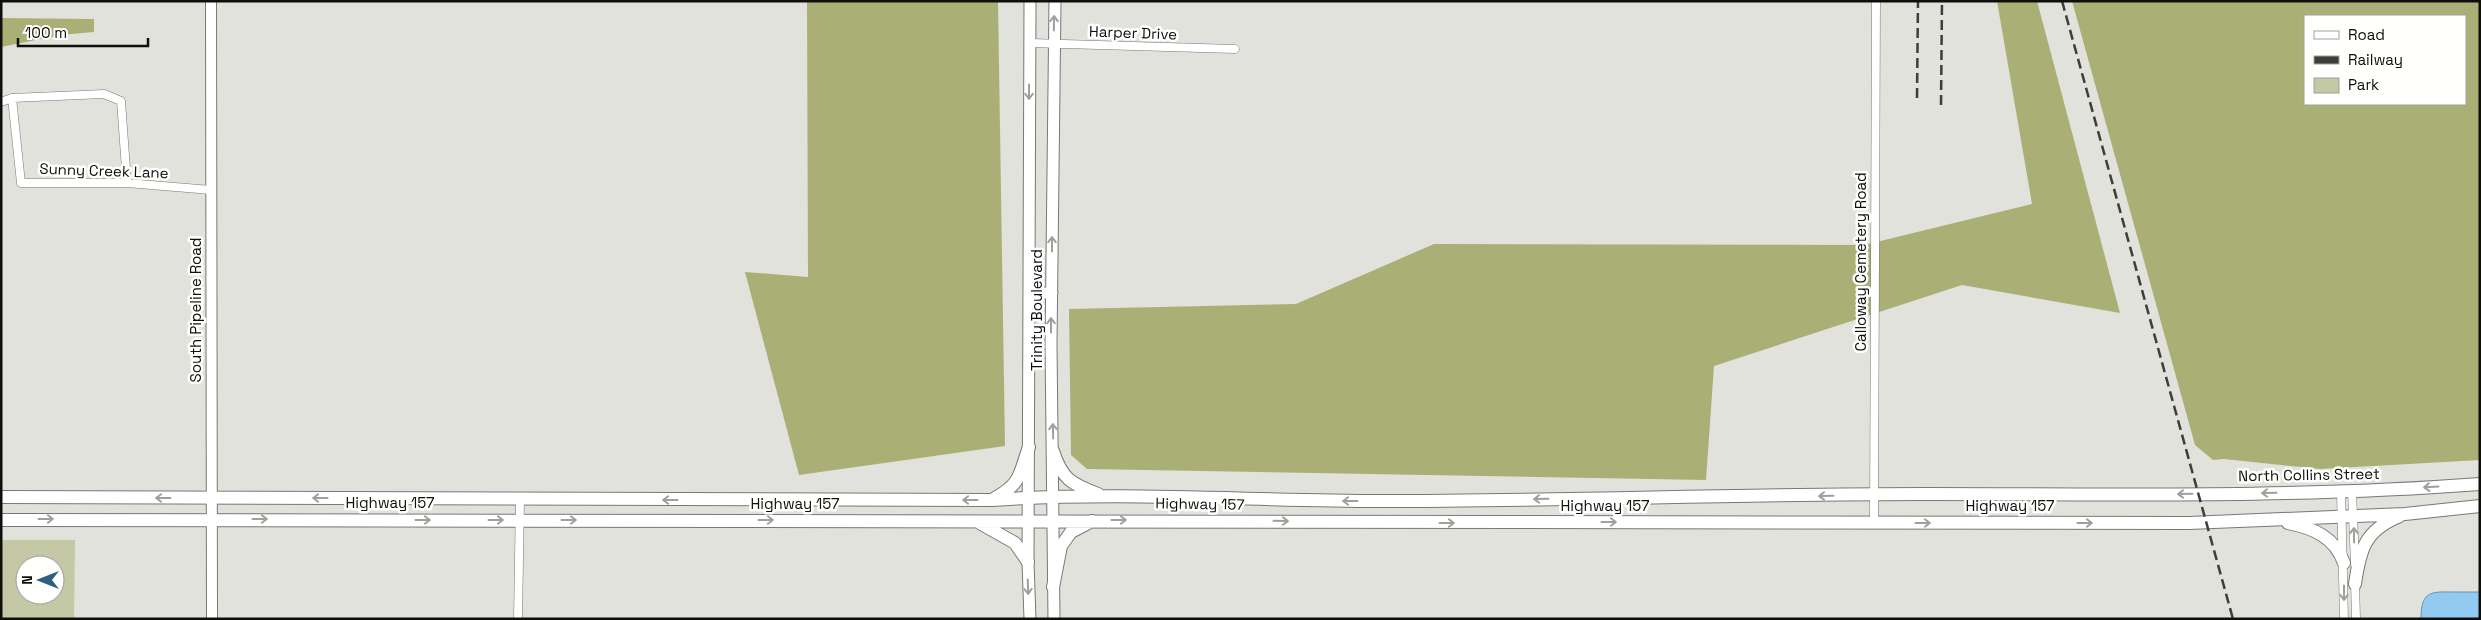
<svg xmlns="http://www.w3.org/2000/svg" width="2481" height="620" font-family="'Space Grotesk',sans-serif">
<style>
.green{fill:#c4c8a5;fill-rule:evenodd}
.forest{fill:#aab075;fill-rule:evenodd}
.water{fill:#92caf1;stroke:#6a92ac}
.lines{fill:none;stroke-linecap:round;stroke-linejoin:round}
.minor-casing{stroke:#787974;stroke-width:9}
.tertiary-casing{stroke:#787974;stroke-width:12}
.secondary-casing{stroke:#787974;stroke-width:13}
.primary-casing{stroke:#787974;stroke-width:14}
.minor{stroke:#fff;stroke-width:8}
.tertiary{stroke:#fff;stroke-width:10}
.secondary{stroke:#fff;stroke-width:11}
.primary{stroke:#fff;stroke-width:12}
.rail{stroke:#3d3d3a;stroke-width:2.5;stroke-dasharray:10 5;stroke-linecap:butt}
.oneway{stroke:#9f9f9e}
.labels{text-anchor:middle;stroke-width:5;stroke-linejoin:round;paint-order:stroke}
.street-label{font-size:15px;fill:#0e0e0c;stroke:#fffffe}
</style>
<rect width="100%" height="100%" fill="#e1e2dc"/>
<path class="green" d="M1,540H75L74,619H1ZM25,565H55V595H25Z"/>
<path class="forest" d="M807,1H998L1005,446L799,475L745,272L808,277Z
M1997,1H2037L2120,313L1962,285L1714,366L1706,480L1087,469L1071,455L1069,309L1296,304L1434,244L1864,245L2032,204Z
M2072,1H2480V460L2320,469L2224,459L2213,460L2195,445ZM2305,16H2465V104H2305Z
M1,18L94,19V32L61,35L1,47Z"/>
<path class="water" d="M2457,592H2480V619H2421C2421,589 2432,592 2457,592Z"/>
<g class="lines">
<defs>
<path id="minor" d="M1030,43L1235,49
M12,98L21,183H127L211,190
M1,102L12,98L104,94L121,101L127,183
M2352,491L2355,564
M2341,492L2344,619
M1874,522L1876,1
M2355,581L2356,619
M518,619L520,499"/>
<path id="tertiary" d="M211,1L212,619"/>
<path id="secondary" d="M1029,293H1052
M1030,619L1028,562L1030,1
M1054,619L1051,344L1055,1"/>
<path id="primary" d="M1053,451C1062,479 1071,484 1098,494
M1,497L992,500C1121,491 1251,501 1380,501C1562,501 1744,494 1926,494C2111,494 2296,498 2480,484
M995,498C1022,483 1019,474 1029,447
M1,520L2189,523L2405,514L2480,506
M978,522L1015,543L1028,562
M2288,523C2313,528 2335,537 2344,563
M2355,584C2360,549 2365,530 2400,516
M1053,587L1061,546L1071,532L1092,521"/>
</defs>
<use href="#minor" class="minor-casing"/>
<use href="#tertiary" class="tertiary-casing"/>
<use href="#secondary" class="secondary-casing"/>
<use href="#primary" class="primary-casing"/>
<use href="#minor" class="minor"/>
<use href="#tertiary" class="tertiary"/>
<use href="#secondary" class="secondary"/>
<use href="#primary" class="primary"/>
<path class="rail" d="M2062,1L2233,619
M1917,98L1918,1
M1941,105L1942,1"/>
</g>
<defs><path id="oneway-shaft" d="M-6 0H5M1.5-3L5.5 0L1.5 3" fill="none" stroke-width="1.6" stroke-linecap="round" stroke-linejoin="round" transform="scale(1.25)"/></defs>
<g class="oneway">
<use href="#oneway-shaft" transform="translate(1054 23) rotate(-89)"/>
<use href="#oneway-shaft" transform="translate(1029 92) rotate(90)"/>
<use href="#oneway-shaft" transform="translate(1052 244) rotate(-90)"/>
<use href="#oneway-shaft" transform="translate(1051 325) rotate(-90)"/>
<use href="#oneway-shaft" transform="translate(1053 431) rotate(-91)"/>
<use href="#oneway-shaft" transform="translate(2431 487) rotate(177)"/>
<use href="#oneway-shaft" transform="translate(2269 493) rotate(179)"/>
<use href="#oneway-shaft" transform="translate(2185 494) rotate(179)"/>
<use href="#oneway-shaft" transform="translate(1826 496) rotate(179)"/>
<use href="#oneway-shaft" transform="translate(163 498) rotate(-180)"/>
<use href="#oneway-shaft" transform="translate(320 498) rotate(180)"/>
<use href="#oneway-shaft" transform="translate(1541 499) rotate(179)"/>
<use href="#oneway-shaft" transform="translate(670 500) rotate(-180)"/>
<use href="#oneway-shaft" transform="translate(970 500) rotate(-180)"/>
<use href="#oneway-shaft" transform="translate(1350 501) rotate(180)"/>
<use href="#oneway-shaft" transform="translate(46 519)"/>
<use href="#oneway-shaft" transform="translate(260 519)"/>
<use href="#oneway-shaft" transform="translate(423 520)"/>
<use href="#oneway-shaft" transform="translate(496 520)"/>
<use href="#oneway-shaft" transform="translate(569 520)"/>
<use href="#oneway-shaft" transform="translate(766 520)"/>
<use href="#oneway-shaft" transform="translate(1119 520)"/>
<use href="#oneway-shaft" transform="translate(1281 521) rotate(1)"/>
<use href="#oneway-shaft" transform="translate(1609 522)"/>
<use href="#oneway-shaft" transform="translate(1447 523)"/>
<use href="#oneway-shaft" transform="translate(1923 523)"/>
<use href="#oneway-shaft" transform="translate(2085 523)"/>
<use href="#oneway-shaft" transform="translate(2354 535) rotate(-91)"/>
<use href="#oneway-shaft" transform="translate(1028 587) rotate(88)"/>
<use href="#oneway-shaft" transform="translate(2344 593) rotate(90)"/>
</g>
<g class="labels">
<g class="street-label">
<text transform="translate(1133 33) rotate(2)" y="5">Harper Drive</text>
<text transform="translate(104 171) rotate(2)" y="5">Sunny Creek Lane</text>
<text transform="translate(1861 262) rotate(-90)" y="5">Calloway Cemetery Road</text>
<text transform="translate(196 310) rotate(-90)" y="5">South Pipeline Road</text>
<text transform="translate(1037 310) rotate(-90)" y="5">Trinity Boulevard</text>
<text transform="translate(2309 475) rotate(-1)" y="5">North Collins Street</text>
<text x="390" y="508">Highway 157</text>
<text x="795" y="509">Highway 157</text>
<text transform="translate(1200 504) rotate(1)" y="5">Highway 157</text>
<text x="1605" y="511">Highway 157</text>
<text x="2010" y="511">Highway 157</text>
</g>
</g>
<rect width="2481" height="620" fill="none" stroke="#0e0e0c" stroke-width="5"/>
<rect x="2304" y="15" width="162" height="90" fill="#fffffe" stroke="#9f9f9d"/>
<rect x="2314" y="31" width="25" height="8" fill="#ffffff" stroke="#9f9f9d"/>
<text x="2348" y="40" font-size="15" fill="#0e0e0c">Road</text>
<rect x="2314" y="56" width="25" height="8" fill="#3d3d3a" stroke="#9f9f9d"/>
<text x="2348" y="65" font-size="15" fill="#0e0e0c">Railway</text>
<rect x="2314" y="78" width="25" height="15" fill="#c4c8a5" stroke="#9f9f9d"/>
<text x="2348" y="90" font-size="15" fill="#0e0e0c">Park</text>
<g transform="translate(40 580) rotate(270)"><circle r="24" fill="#fffffe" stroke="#9f9f9d"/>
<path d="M0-4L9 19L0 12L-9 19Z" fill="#2f5f7d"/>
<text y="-8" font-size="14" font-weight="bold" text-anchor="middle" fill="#0e0e0c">N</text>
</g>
<path d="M18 38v8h130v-8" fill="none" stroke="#0e0e0c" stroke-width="2.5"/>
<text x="25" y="38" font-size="15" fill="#0e0e0c" stroke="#fffffe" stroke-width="4" paint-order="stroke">100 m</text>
</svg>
